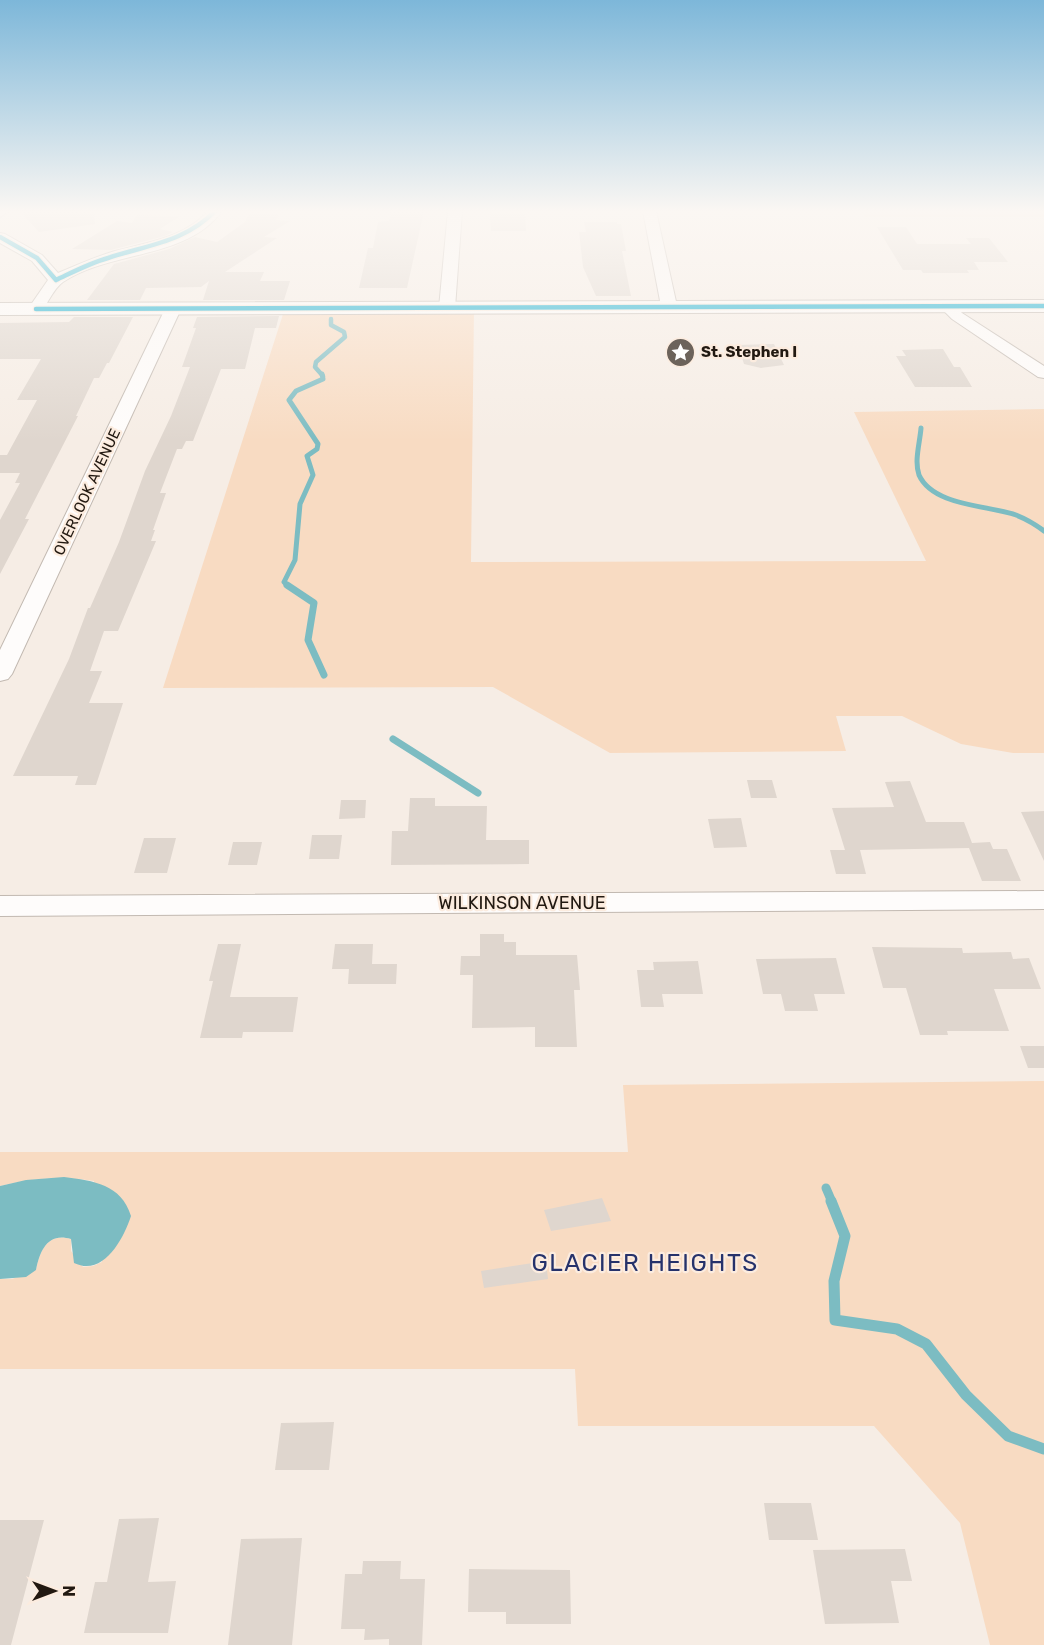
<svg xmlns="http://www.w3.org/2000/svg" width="1044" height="1645" font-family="Rubik,sans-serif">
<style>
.green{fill:#f8dbc2}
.water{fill:#7cbcc2}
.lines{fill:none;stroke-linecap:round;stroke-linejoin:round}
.stream-far4{stroke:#7cbcc2;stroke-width:4.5}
.stream-far3{stroke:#7cbcc2;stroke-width:5}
.stream-far2{stroke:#7cbcc2;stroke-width:7}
.stream-far1{stroke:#7cbcc2;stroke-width:9}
.stream{stroke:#7cbcc2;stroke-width:11}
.building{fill:#dfd6ce}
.minor-casing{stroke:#c2b9b1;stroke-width:2}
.tertiary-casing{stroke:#c2b9b1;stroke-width:2}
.minor{fill:#fefcfb;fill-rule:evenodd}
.tertiary{fill:#fefcfb;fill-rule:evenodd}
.bus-1-casing{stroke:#fcecdf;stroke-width:7}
.bus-1{stroke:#00a9ce;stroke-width:4.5}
.labels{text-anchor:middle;stroke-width:4.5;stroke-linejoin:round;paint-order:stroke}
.far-poi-label{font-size:15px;font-weight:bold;fill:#221911;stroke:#fcecdf;text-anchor:start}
.far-street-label{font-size:15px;fill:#221911;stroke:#fcecdf}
.street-label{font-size:18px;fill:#221911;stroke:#fcecdf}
.near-neighbourhood-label{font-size:24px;letter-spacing:1.5px;fill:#26326b;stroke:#fcecdf}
</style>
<rect width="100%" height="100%" fill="#f6ede5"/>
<path class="green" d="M861,211H1044V217H865Z
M474,307L471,562L926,561L854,412L1044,409V753H1013L961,744L902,716H836L846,751L610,753L493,687L163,688L285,308Z
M1044,1081V1645H990L960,1523L874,1426H578L575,1369H0V1279H12L36,1270C40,1250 48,1232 71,1239V1251L83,1267L93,1266L102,1262L94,1181C61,1176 33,1178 0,1186V1152H628L623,1085Z"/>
<path class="water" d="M64,1177C94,1181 121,1184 131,1216C123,1240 103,1277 74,1263L71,1239C48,1232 40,1250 36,1270L26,1277L0,1279V1186L26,1180Z"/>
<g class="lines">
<path class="stream-far4" d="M323,376L315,367L316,362L345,337L344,332L331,325V319"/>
<path class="stream-far3" d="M921,428C920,442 914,461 919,475C933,506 987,505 1016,515C1026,519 1035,524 1044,531
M288,586L284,582L295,560L300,504L313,475L307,456L317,449L318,444L289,400L296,391L323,379L322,374"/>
<path class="stream-far2" d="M287,585L314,603L308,640L324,675
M393,739L478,793"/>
<path class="stream-far1" d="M826,1188L832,1202"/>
<path class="stream" d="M831,1201L845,1236L834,1281L835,1320L897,1329L926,1344L966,1395L1008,1436L1044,1449"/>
</g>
<path class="building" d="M391,211H424L407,288H359L368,248H373L378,222L389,221Z
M21,212L94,213L95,224L39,232Z
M490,213H525L526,231H491Z
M249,214L279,215L276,220L290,221L264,237L277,238L225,272H264L260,281H290L284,300H203L209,281L201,287L146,288L140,300H87L114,264L169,249L195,237L217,242L245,222Z
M137,215L180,216L160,229L173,232L165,236L111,250L72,249L117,221L132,223Z
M584,222H617V224H621L626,251H622L631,296H596L583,267L579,232H586Z
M877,227H906L917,244H971L966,238H989L1008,262H974L979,270H967L969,273H923L921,270H903Z
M279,316L276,328H255L245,369H221L193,441H186L182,449H177L160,493H166L153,530H155L151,541H156L118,631H104L90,671H102L89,703H123L96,785H75L78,776H13L69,659L88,608H90L119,542L145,471L171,416L190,367H182L196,328H193L197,317Z
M74,317H133L109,363H107L99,378H94L76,416H78L25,519H29L0,574V520L20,483H15L20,473H0V455H7L37,400H17L41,359H0V323L69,322Z
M774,344L784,365L761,368L744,364L738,345Z
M943,349L954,367H960L972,387H915L896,356H906L902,350Z
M747,780H772L777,798H751Z
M910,781L926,822H964L972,843L990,842L993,849H1007L1021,881H982L969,848L860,850L866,874H836L830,850H845L832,808L894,807L885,782Z
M410,798H435V806H487L486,840H529V864L391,865L392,831H408Z
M341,800H366L365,818L339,819Z
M1044,811V861L1021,812Z
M741,818L747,847L714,848L708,819Z
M312,835H342L339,859H309Z
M144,838H176L167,873H134Z
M233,842H262L257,865H228Z
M480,934H504V942H516V955H577L580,990H574L577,1047H535V1027L472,1028L473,975H460L461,956H480Z
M218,944H241L230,997H298L293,1032H243L242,1038H200L213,981H209Z
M335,944H373L372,964H397L396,984H348L349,969H332Z
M872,947L962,948L963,953L1011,952L1013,959L1029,958L1041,989H994L1009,1031H947L948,1035H920L906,988H883Z
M836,958L845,994H814L818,1011H785L781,994H763L756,959Z
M698,961L703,994H662L664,1007H641L637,970H654L653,962Z
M1020,1046H1044V1068H1028Z
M602,1198L611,1221L551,1231L544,1210Z
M546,1261L548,1279L484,1288L481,1271Z
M334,1422L329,1470H275L281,1423Z
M764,1503H811L818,1540H769Z
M159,1518L148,1582L176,1581L168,1633H84L95,1582H107L119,1519Z
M0,1520H44L11,1645H0Z
M302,1538L292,1645H228L241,1539Z
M905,1549L912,1581H891L899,1623L825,1624L813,1550Z
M363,1561H401L400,1579H425L422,1645H389V1639L364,1640L365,1629H341L345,1574H362Z
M469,1569L570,1570L571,1624H506V1612H468Z"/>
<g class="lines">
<defs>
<path id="minor" d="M0,211H9L0,217Z
M208,211H222C186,260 111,250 63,282C54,288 48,303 41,312L36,314L28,309L48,280L32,261L0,243V233L5,234L42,255L58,273C77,265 95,257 115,251C148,242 185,238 208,211Z
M448,211H462L455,308L447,313L439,308Z
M643,211H656L677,306L674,309L669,311L661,306Z
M947,301L952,303L962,313L1044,366V378L1038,377L952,319L939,306Z
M173,304L181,309L12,674L8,679L0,681V650L165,309Z
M1044,891V909L0,916V896Z"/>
<path id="tertiary" d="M1044,300V312L0,315V303Z"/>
</defs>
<use href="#minor" class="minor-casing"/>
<use href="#tertiary" class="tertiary-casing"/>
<use href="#minor" class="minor"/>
<use href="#tertiary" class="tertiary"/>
<defs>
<path id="bus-1" d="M0,237L37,258L56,280
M56,280C73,272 90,263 108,258C147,245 185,242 215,211
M36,309L1044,306"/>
</defs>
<use href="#bus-1" class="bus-1-casing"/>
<use href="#bus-1" class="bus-1"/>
</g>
<linearGradient id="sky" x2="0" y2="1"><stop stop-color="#7db7d9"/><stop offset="0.48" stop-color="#fbf7f3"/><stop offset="1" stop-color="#fbf7f3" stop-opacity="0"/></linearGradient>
<rect width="1044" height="441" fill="url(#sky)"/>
<defs>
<symbol id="sight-disc" viewBox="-11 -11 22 22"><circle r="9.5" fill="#6c635b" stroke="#fcecdf"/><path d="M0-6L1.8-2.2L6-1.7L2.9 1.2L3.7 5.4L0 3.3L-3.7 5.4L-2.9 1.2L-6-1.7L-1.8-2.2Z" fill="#fff"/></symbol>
</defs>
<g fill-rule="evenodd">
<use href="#sight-disc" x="664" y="336" width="33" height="33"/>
</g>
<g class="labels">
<g class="far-poi-label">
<text x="701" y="357">St. Stephen I</text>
</g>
<g class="far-street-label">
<text transform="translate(87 492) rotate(-65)" y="5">OVERLOOK AVENUE</text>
</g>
<g class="street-label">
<text x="522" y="909">WILKINSON AVENUE</text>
</g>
<g class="near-neighbourhood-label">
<text x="645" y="1271">GLACIER HEIGHTS</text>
</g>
</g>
<g transform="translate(54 1591) rotate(90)" stroke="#fcecdf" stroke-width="4.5" paint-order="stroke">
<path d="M0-4.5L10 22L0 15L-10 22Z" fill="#221911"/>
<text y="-9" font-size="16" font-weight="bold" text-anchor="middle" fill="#221911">N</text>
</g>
</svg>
